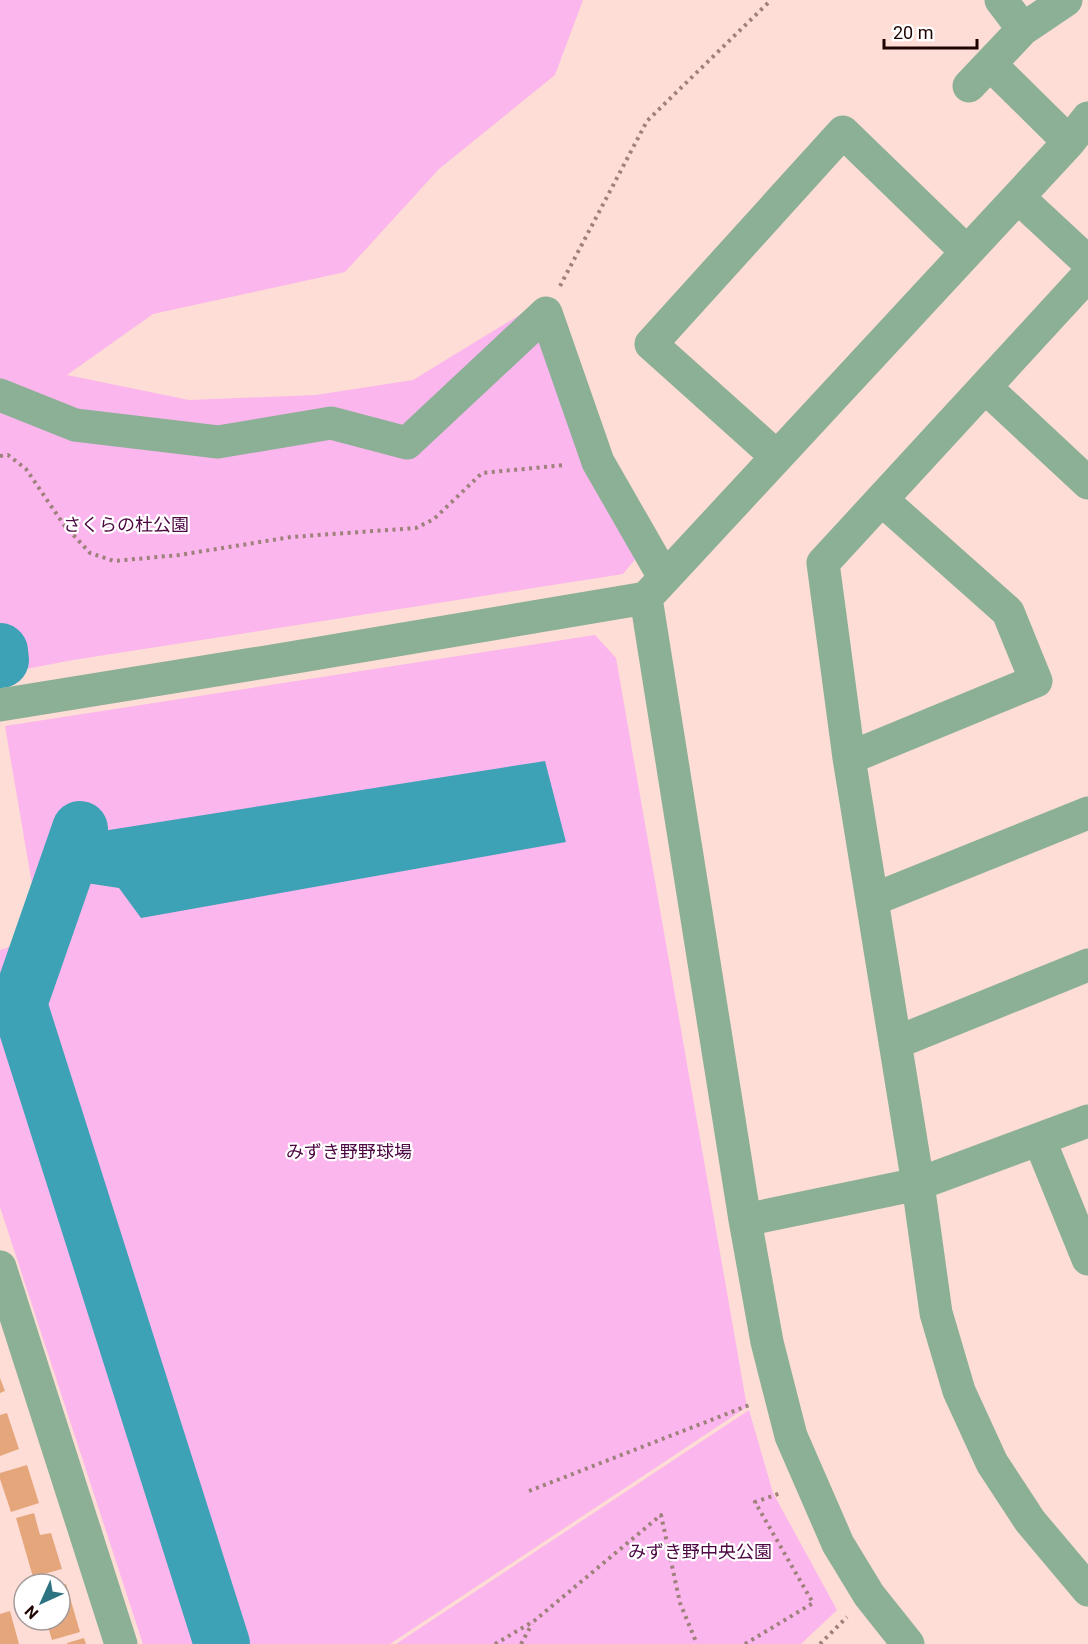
<svg xmlns="http://www.w3.org/2000/svg" width="1088" height="1644" font-family="Roboto,'Noto Sans JP',sans-serif">
<style>
.green{fill:#fbb6ed}
.water{fill:#3ea2b7}
.lines{fill:none;stroke-linecap:round;stroke-linejoin:round}
.river{stroke:#3ea2b7;stroke-width:56}
.building{fill:#e6a67c}
.path{stroke:#9e817b;stroke-width:4;stroke-dasharray:3 4.5;stroke-linecap:butt}
.minor{stroke:#8cb096;stroke-width:33}
.labels{text-anchor:middle;stroke-width:4.5;stroke-linejoin:round;paint-order:stroke}
.park-label{font-size:18px;fill:#4d0844;stroke:#fff}
</style>
<rect width="100%" height="100%" fill="#fdddd5"/>
<path class="green" d="M0,0H583L555,75L439,169L345,272L153,314L67,375L189,400L316,395L413,380L536,305L637,557L623,574L73,660L0,674Z
M595,635L616,658L747,1407L390,1644H143L0,1207V950L41,937L5,726Z
M749,1410L773,1493L837,1610L801,1644H396Z"/>
<path class="water" d="M545,761L566,842L141,918L119,888L73,881L90,833Z"/>
<g class="lines">
<path class="river" d="M0,651L1,660
M80,829L19,1004L222,1644"/>
</g>
<path class="building" d="M0,1378L5,1391L0,1393Z
M7,1413L19,1449L0,1456V1415Z
M27,1465L39,1503L11,1512L0,1479V1473Z
M34,1513L40,1535L51,1533L62,1569L33,1577L16,1518Z
M66,1584L80,1632L52,1640L46,1620H60V1586Z
M10,1611L19,1644H0V1614Z
M84,1638L86,1644H67V1643Z"/>
<g class="lines">
<path class="path" d="M560,286L647,121L771,0
M0,456L8,455L26,469L64,525L90,553L114,561L179,555L291,537L416,528L434,519L482,473L565,465
M529,1491L752,1404
M495,1644L534,1621L661,1515L680,1603L697,1644
M521,1644L532,1624
M745,1644L813,1603L755,1502L781,1493
M820,1644L847,1617"/>
<path class="minor" d="M1001,0L1023,29
M990,64L1069,142
M969,86L1023,29L1066,0
M1018,197L1088,262
M1088,275L823,563L849,758L918,1184L936,1313L959,1391L992,1463L1030,1521L1088,1590
M985,387L1088,483
M0,395L75,425L218,442L331,423L407,443L546,313L598,462L664,577
M776,456L651,344L843,132L966,251
M646,598L745,1220L767,1342L791,1436L838,1544L869,1595L908,1644
M0,705L284,659L646,598L1069,142L1088,118
M849,758L1036,681L1008,612L882,500
M872,900L1088,813
M895,1043L1088,965
M1040,1141L1088,1259
M745,1220L918,1184L1088,1121
M0,1267L121,1644"/>
</g>
<g class="labels">
<g class="park-label">
<text x="126" y="531">さくらの杜公園</text>
<text x="349" y="1158">みずき野野球場</text>
<text x="700" y="1558">みずき野中央公園</text>
</g>
</g>
<g transform="translate(42 1602) rotate(225)"><circle r="28" fill="#ffffff" stroke="#a59b9a" stroke-width="1.5"/>
<path d="M0-4.5L10 22L0 15L-10 22Z" fill="#2e7382"/>
<text y="-9" font-size="16" font-weight="bold" text-anchor="middle" fill="#1f0502">N</text>
</g>
<path d="M884 39v9h93v-9" fill="none" stroke="#1f0502" stroke-width="3"/>
<text x="893" y="39" font-size="18" fill="#1f0502" stroke="#ffffff" stroke-width="4.5" paint-order="stroke">20 m</text>
</svg>
